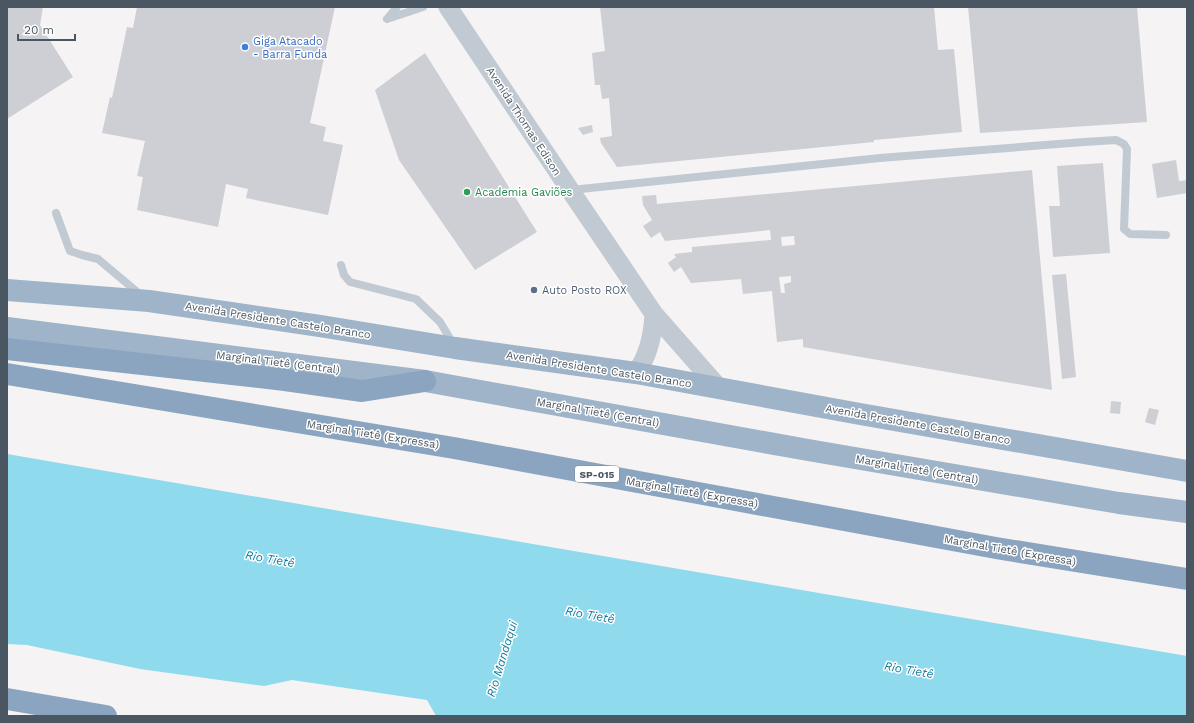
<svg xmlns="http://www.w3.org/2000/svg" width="1194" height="723" font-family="'Work Sans',sans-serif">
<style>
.water{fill:#90daee}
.building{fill:#cdcfd5;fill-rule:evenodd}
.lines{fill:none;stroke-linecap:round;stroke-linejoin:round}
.service{stroke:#c1cad2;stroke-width:8}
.tertiary{stroke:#c1cad2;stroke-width:19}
.trunk{stroke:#9fb4c9;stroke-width:22}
.motorway{stroke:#8ba5c1;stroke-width:22}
.shop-dot{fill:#3f7fe0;stroke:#fff;stroke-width:1.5}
.leisure-dot{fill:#2e9e5b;stroke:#fff;stroke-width:1.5}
.service-dot{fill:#5c6f8a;stroke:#fff;stroke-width:1.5}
.labels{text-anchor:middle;stroke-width:3;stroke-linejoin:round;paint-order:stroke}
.shield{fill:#fff;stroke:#808990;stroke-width:1}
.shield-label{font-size:10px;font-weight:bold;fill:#4a5661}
.shop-label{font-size:11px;fill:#366cbe;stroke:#fff;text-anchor:start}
.street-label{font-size:11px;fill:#4a5661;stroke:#fff}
.leisure-label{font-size:11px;fill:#27864d;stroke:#fff;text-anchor:start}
.service-label{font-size:11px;fill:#4e5e75;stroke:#fff;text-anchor:start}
.water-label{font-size:12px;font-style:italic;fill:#0c7c9b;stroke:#fff}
</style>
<rect width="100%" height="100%" fill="#f5f3f3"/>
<path class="water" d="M7,454L1187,656V716H436L427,700L292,680L264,686L140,669L27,645L7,644Z"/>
<path class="building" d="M7,7H43L40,25L73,77L7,119Z
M137,7H335L310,123L326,127L323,141L343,145L328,215L246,198L248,189L226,184L218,227L137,210L143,177L137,176L145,141L102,133L110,97L112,98L127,27L133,28Z
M600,7H934L938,50L954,49L962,132L874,140V142L617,167L601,143L600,138L612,136L609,98L602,99L600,85H595L592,53L605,51Z
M968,7H1137L1147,122L980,133Z
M425,53L537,232L475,270L399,160L375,90Z
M592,125L593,132L583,135L578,128Z
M1176,160L1179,181L1187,180V193L1157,198L1152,164Z
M1103,163L1110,253L1053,257L1049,206H1060L1057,166Z
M1032,170L1052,390L803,347V339L777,342L772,291L743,294L741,279L691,283L681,267L674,272L668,263L676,257L674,254L692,252V247L771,240L770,230L665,241L660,232L651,238L643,226L652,220L643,205L642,196L656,195L657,204ZM794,236L795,245L782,246L781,237ZM791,276V282L784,284L785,293H781L779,277Z
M1066,274L1076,377L1062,379L1052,275Z
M1111,401L1121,402L1120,414L1110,413Z
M1149,408L1159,410L1155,425L1145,422Z"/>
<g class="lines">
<path class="service" d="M387,19L423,7
M387,19L397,7
M571,190L880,158L1084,142L1116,140L1124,144L1127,149L1124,229L1130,234L1166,235
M56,213L70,251L82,255L98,259L142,296
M341,265L344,275L350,282L416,299L440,322L454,345"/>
<path class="tertiary" d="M448,7L570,190L654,314L719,388
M636,373C649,355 653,335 654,314"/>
<path class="trunk" d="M7,290L149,301L320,326L455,348L636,373L860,414L1187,471
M7,328L425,381L808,450L1119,503L1187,512"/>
<path class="motorway" d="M7,349L285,380L362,391L425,381
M7,374L454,448L996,548L1187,579
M7,699L106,716"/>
</g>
<circle class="shop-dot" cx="245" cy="47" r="4"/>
<circle class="leisure-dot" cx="467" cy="192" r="4"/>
<circle class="service-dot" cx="534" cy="290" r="4"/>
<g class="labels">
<rect class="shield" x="575" y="466" width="44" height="16" rx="3"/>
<g class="shield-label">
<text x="597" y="478">SP-015</text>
</g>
<g class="shop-label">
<text x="253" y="45">Giga Atacado<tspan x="253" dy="13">- Barra Funda</tspan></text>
</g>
<g class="street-label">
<text transform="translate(524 121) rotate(57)" y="4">Avenida Thomas Edison</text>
<text transform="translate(278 320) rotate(9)" y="4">Avenida Presidente Castelo Branco</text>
<text transform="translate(278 362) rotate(7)" y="4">Marginal Tietê (Central)</text>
<text transform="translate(599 369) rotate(9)" y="4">Avenida Presidente Castelo Branco</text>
<text transform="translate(598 412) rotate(10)" y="4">Marginal Tietê (Central)</text>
<text transform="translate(918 424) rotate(10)" y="4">Avenida Presidente Castelo Branco</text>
<text transform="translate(373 434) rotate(9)" y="4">Marginal Tietê (Expressa)</text>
<text transform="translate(917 469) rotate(10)" y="4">Marginal Tietê (Central)</text>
<text transform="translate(692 492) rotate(10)" y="4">Marginal Tietê (Expressa)</text>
<text transform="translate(1010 550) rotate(10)" y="4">Marginal Tietê (Expressa)</text>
</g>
<g class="leisure-label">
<text x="475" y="196">Academia Gaviões</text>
</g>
<g class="service-label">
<text x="542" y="294">Auto Posto ROX</text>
</g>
<g class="water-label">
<text transform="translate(270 559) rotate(10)" y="4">Rio Tietê</text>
<text transform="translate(590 615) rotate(10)" y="4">Rio Tietê</text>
<text transform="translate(502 659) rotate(-73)" y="4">Rio Mandaqui</text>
<text transform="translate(909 670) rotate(10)" y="4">Rio Tietê</text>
</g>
</g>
<rect width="1194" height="723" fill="none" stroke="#4a5661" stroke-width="16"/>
<path d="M18 34v6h57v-6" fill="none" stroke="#4a5661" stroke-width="2"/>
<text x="24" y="34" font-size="12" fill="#4a5661" stroke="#ffffff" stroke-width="3" paint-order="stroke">20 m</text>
</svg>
